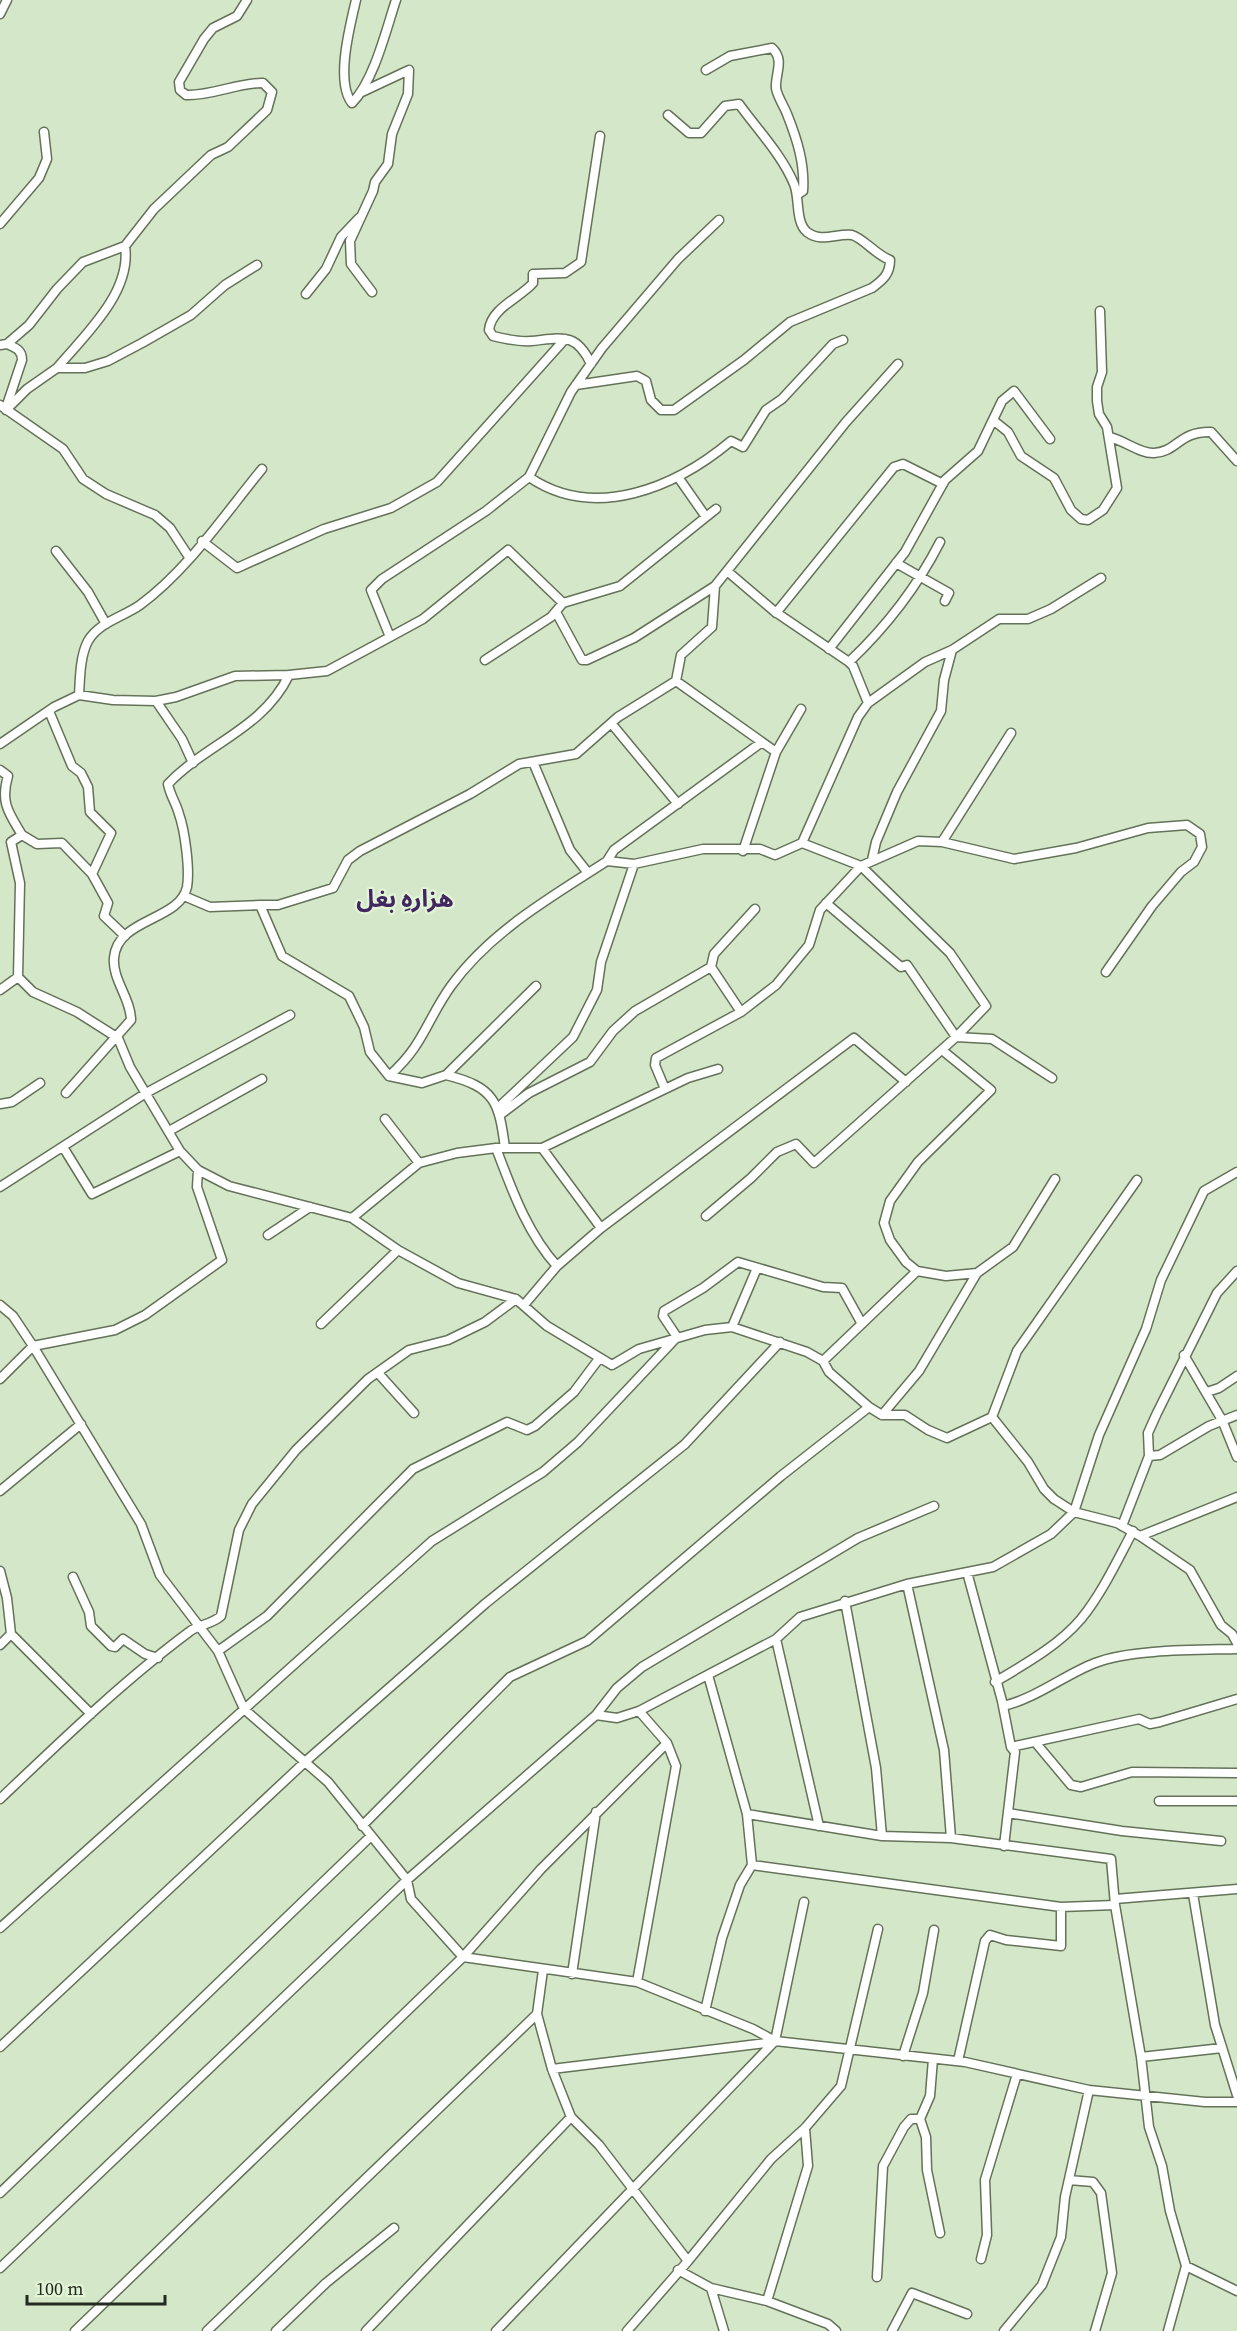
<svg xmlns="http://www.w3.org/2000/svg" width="1237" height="2331" font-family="'Source Serif 4','Noto Sans Arabic',serif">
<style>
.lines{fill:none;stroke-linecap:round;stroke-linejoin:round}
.minor-casing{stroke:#637258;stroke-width:11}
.minor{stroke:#fff;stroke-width:8}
.labels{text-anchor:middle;stroke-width:4.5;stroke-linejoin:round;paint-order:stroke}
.district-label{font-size:24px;font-weight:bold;fill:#422660;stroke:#e2f4d6}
</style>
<rect width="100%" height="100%" fill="#d5e7c9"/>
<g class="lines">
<defs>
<path id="minor" d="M356,0C350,26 335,82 352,103C374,81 386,30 396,0
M0,14L7,0
M706,70L730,56L772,48C785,60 775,74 776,88C777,96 784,106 787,114C797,139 805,164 803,191L797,195
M362,92L409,70L408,94L392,134L388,164L375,182L373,191L350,241L351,264L372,292
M0,224L39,178L47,159L44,132
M306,294L326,269L341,237L359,218
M0,345L7,344L29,325L57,289L83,262L125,246L154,209L211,155L228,147L267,110L272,92L263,83C240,82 212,96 186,95L180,90L179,82L204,39L213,28L237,16L247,0
M591,364C576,332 562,338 531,341C519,342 505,339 493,336L489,330C491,308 520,298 533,283V274L565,273L581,262L600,136
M57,368C85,335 132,292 125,246
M576,385L637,376L646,381L651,400L661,410H674L744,360L790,322L872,288C883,280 890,274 890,260C876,255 863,238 852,235C837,233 821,243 807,232C795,222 800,198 794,184C782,155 757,129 739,104L725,106L701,133H689L668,115
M0,405L63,449L83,479L106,494L155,515L170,528L189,557
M6,408L22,360C22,350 16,348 7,344
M6,410L27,389L57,368H85L108,361L142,343L191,315L225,285L257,265
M993,420L1008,432L1021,456L1054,478L1071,510L1081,519L1088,520L1103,510L1117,488L1107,427L1099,414L1097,401V387L1102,372L1100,311
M1109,437C1124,440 1140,454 1154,453C1177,452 1179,431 1211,432L1237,461
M529,477C595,522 676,487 731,441L743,447L766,410L782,399L833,344L843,340
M678,477L706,517
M202,541L237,568L324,529L391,508L437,482L565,339
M56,551L88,592L106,624
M896,563L949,593L945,601
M727,571L774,611L849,662L853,666L868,703
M556,612L582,660H587L634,638L715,586L846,422L898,364
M776,613L894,467L903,464L943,484
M390,637L371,590L382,579L486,511L529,477L571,392L602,348L678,259L719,220
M829,649L905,552L945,480L978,451L1002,401L1014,391L1050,439
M485,660L551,617L563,603L620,586L716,509
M849,662C887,626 916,589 940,542
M289,675L327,671L390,637L423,619L508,550L563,603
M676,681L776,752
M79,695C80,678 80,656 88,641C99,622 123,617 140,605C188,570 224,515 262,469
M156,701L182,739L193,763
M49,711L72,766L81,773L88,787L90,812L111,833L92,874
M611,723L678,804
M0,744L54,707L79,695L113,700L156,701L176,697L235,676L289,675C263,729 207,743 168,784C170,795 176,803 179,814C185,831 190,870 187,887C180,921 117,918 114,958C112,979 131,999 131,1020L66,1093
M533,762L570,850L588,873
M0,770L8,776C0,803 9,813 22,835L11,842L20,883L18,977L33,992L77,1012L118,1038L130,1067L180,1151L198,1170L229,1186L352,1218L398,1250L458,1283L516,1299L547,1326L612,1365L639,1349L705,1330L732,1327L807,1352L823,1361L829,1372L869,1407L882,1415H905L928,1430L947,1438L992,1417
M22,835L37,844L62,843L92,874L108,903L104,916L125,936
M942,842L1011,733
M802,843L858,717L868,703L925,662L952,650L999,619H1028L1051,609L1101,578
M743,851L776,752L801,709
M872,860L876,842L897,792L941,711L944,680L952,650
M607,861L614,850L762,742
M184,896L210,907L260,905L282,956L349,996L364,1027L370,1052L389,1076L422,1083L446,1075L536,986
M826,903L901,967L907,965L956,1037L992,1039L1052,1078
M260,905H278L333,888L348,860L360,851L470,794L519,764L576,754L618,717L676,681L681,655L712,627L715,586
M0,990L18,977
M741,1012L711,967L714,954L755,909
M942,1050L991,1090L918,1162L890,1201L884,1223L890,1240L906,1262L917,1271L946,1276L977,1273L1013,1247L1055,1179
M446,1075C495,1087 499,1102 505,1148
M389,1076C424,1045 426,1021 451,986C491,931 550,898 607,861L634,864L703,849H760L775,855L802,843L861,866L918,841L942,842L1014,859L1076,848L1148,828L1187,825L1200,834L1202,847L1194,862L1181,872L1152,906L1106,972
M665,1089L655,1065L656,1058L741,1012L776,985L809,945L820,910L861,866L950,953L986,1006L956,1037L814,1163L796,1144L777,1152L751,1178L706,1216
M0,1104L12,1102L40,1083
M499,1107L573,1037L597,990L601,962L634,864
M501,1114L529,1093L590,1062L613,1031L635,1011L711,967
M385,1119L419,1163
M169,1131L262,1079
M63,1147L92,1194L180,1151
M496,1148C512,1190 527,1233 557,1266
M542,1148L601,1228
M0,1187L146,1093L290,1015
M352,1218L419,1163L457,1153L496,1148H542L688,1078L718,1069
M268,1235L310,1207
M0,1305L13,1316L33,1346L141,1524L160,1575L218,1651L244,1709L328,1782L407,1880L411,1899L463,1957L637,1982L753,2029L775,2041L965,2062L1089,2090L1205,2102H1237
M524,1305L557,1266L601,1228L854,1038L906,1082
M321,1324L398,1250
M732,1327L757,1268
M1184,1355L1222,1420L1237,1457
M823,1361L917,1271
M378,1373L414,1413
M0,1379L33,1346L115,1330L145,1315L222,1260L197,1187L198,1170
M1207,1392L1219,1388L1237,1376
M882,1415L919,1371L977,1273
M992,1417L1028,1462L1044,1489L1054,1499L1074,1512L1117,1523L1140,1536L1190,1570L1221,1625L1232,1634L1237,1643
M992,1417L1017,1351L1137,1180
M1149,1456L1160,1455L1209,1426L1237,1415
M0,1491L81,1424
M1122,1526L1149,1456L1148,1433L1157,1413L1217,1293L1237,1271
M1140,1536L1237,1497
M0,1571L7,1598L11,1634L91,1714
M967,1572L1002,1701L1011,1747L1015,1752L1004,1846
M73,1577L89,1612L91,1626L111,1646L115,1647L123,1639L145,1654L158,1658
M907,1584L944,1750L951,1838
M845,1601L876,1768L882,1836
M776,1639L819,1826
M0,1645L11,1634
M218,1651L267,1616L413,1469L507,1422L527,1430L535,1426L574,1392L598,1360
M995,1682C1025,1664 1058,1646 1081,1619C1102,1593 1117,1561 1133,1531
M1003,1706C1037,1698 1064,1675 1095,1663C1129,1649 1199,1650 1237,1649
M596,1715L617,1718L639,1711L776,1639L800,1617L907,1584L993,1567L1051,1534L1074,1512L1099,1435L1146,1329L1161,1280L1204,1191L1237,1172
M1035,1742L1071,1785L1081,1787L1132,1772L1237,1773
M1011,1747L1139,1719L1150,1724L1160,1722L1237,1699
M0,1799C61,1741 122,1682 189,1632C199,1624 211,1625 221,1616L239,1530L252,1504L296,1450L368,1379L409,1350L448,1340L485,1322L516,1299
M1159,1801H1237
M1008,1813L1122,1831L1221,1841
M747,1814L882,1836L951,1838L1111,1859L1115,1905L1141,2057L1149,2127L1162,2166L1170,2211L1186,2266L1168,2331
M362,1826L510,1677L587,1641L781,1476L869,1407
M752,1865L1061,1907L1115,1905
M1193,1894L1215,2025L1237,2095
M1115,1899L1237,1889
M0,1928L432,1541L543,1472L578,1442L677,1337L663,1316L664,1311L703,1288L738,1262L823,1287L842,1288L862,1324
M543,1970L537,2014L552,2069L571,2117L599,2145L688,2261L627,2331
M572,1974L596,1812
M637,1982L676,1766L667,1743L639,1711
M705,2011L722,1938L740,1885L752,1865L747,1814L708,1675
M0,2047L306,1761L486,1603L685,1444L780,1342
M903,2056L923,1993L934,1930
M1141,2057L1222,2048
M933,2059L930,2096L920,2119L926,2137L927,2170L940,2233
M958,2061L985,1941L990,1935L1006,1940L1061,1946V1907
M552,2069L775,2042
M1069,2180L1093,2182L1101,2193L1112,2273L1095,2331
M0,2193L371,1836
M981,2259L987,2235L985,2180L1017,2074
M688,2261L771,2159L805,2128L841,2086L878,1929
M1186,2266L1237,2291
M0,2268L407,1880L596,1715L617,1688L642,1667L858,1538L934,1506
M678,2270L711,2288L724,2331
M877,2277L883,2166L904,2127L911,2119H920
M711,2288L767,2301L828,2324L836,2331
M767,2301L808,2166L805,2128
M75,2331L463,1957L541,1869L667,1743
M207,2331L537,2014
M276,2331L326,2283L394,2228
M366,2331L571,2117
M496,2331L775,2041L804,1902
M892,2331L912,2293L967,2314
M1004,2331L1042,2285L1061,2237L1065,2197L1089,2090"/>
</defs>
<use href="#minor" class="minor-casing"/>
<use href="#minor" class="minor"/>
</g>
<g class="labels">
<g class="district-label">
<text x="405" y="907">هزارهِ بغل</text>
</g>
</g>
<path d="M27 2295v9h138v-9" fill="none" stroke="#232a1f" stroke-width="3"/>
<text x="36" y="2295" font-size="18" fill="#232a1f" stroke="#e2f4d6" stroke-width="4.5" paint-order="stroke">100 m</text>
</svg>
